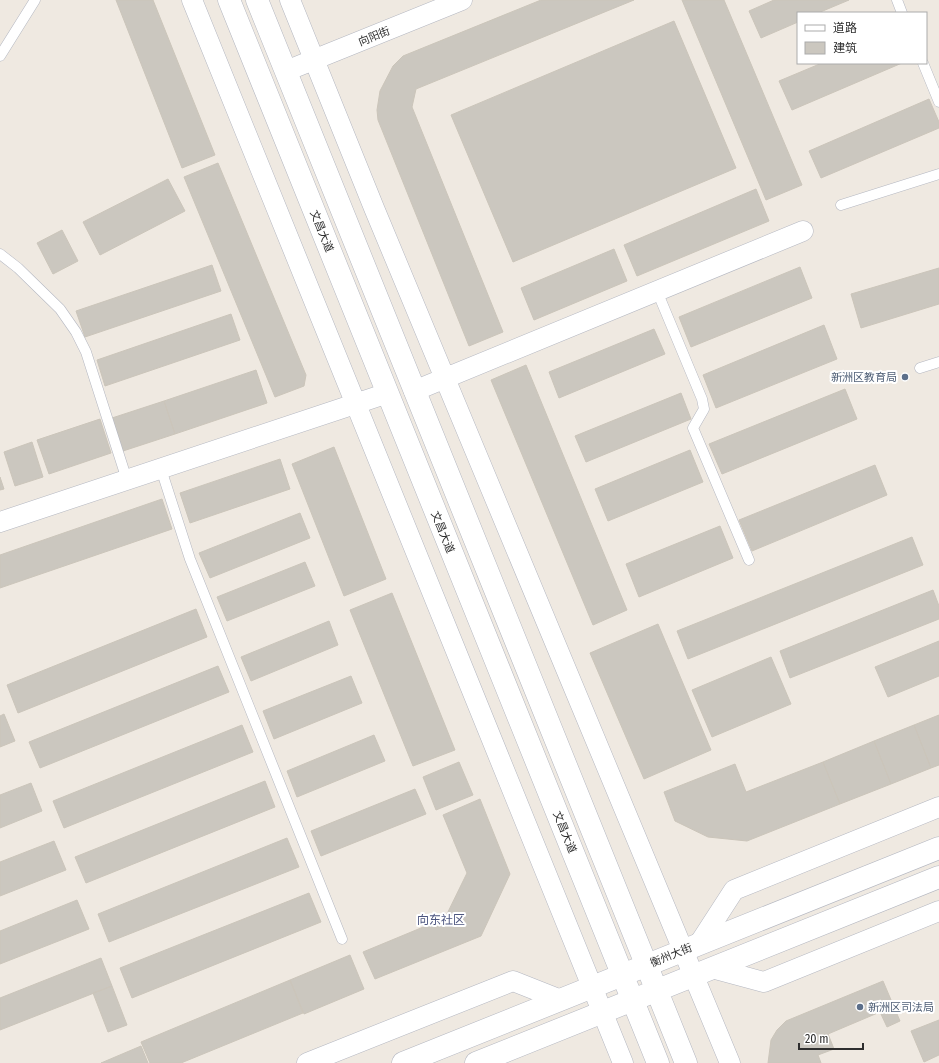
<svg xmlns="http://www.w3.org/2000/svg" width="939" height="1063" font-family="'Fira Sans Condensed','Noto Sans SC',sans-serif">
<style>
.building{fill:#cbc7bf;stroke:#cbc5ba}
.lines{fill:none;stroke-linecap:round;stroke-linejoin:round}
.lane-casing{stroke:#b4b7c1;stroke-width:11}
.street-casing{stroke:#b4b7c1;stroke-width:21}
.secondary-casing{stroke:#b4b7c1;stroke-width:23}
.lane{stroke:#fff;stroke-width:10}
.street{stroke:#fff;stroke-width:20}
.secondary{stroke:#fff;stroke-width:22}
.service-dot{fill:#5c6f8a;stroke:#fff;stroke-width:1.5}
.labels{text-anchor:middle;stroke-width:4;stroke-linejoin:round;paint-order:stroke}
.street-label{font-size:11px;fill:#2e2e2e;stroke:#fff}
.service-label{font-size:11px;fill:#4e5e75;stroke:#fff;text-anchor:end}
.neighbourhood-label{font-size:12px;fill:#4d5680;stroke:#fff}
</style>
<rect width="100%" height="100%" fill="#efe9e1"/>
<path class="building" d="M116,0H153L215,155L182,168Z
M541,0H634L416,89L412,107L503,332L469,346L378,120L377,110L380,91L393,66L403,56Z
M682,0H724L802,185L766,200Z
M774,0H849L818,13H798V22L761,38L749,11Z
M674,21L736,168L513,262L451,115Z
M822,63H902L792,110L779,81Z
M929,99L939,122V128L821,178L809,151Z
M218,163L306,375L304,386L275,397L184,177Z
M168,179L185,211L100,255L83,222Z
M756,189L769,221L637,276L624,245Z
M62,230L78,261L53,274L37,243Z
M614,249L627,281L534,320L521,288Z
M212,265L221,291L85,337L76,311Z
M800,267L812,298L691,347L679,317Z
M939,268V304L861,328L851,294Z
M231,314L240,340L105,386L97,360Z
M824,325L837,359L716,408L703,375Z
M654,329L665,354L559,398L549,372Z
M526,365L627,610L593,625L491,380Z
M256,370L267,403L175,434L164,401Z
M845,389L857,419L722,474L709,444Z
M681,393L691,419L586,462L575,436Z
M164,401L175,434L123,451L112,418Z
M100,419L111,453L49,474L37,440Z
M32,442L43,477L15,486L4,452Z
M334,447L386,579L344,596L292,464Z
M690,450L703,482L608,521L595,489Z
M280,459L290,489L190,523L180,493Z
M875,465L887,495L752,551L739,520Z
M0,477L4,489L0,490Z
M162,499L172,529L0,588V555Z
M300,513L310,538L210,578L199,553Z
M720,526L733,558L639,597L626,564Z
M912,537L923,565L688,659L677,631Z
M305,562L315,586L227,621L217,597Z
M933,590L939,606V619L790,678L780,651Z
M392,593L455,750L413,766L350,610Z
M196,609L207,637L18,713L7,685Z
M329,621L338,645L251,681L241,657Z
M658,624L711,750L644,779L590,653Z
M939,641V676L888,697L875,667Z
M771,657L791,704L712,737L692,690Z
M218,666L229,692L40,768L29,742Z
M351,676L362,703L274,739L263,711Z
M4,714L15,741L0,747V716Z
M939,715V765L931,768L914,725Z
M242,725L253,752L64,828L53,801Z
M914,725L931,768L891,784L874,741Z
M374,735L385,761L297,797L287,771Z
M874,741L891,784L840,804L823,762Z
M459,762L473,795L436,810L423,777Z
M823,762L840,804L747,841L708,837L675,821L664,792L735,764L746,792Z
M265,781L275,807L86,883L75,857Z
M31,783L42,811L0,828V795Z
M415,789L426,814L321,856L311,831Z
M480,799L510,874L481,936L375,979L363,952L445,918L467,873L443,815Z
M287,838L299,867L109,942L98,914Z
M54,841L66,870L0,896V862Z
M309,893L321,922L132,998L120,968Z
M77,900L89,929L0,964V931Z
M350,955L364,989L304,1014L290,980Z
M101,958L112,986L0,1030V998Z
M290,980L303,1013L181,1063H150L141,1042Z
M883,981L900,1021L887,1027L880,1012L828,1034L834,1049L818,1055L821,1063H768L771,1040L777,1030L786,1021Z
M112,986L127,1025L108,1032L93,993Z
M939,1020V1055L924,1062L911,1031Z
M141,1046L148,1063H101Z"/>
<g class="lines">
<defs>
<path id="lane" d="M897,0L902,13
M0,56L35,0
M923,63L939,102
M841,205L939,174
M0,254L18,268L60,309L76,332L86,352L127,480
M657,291L702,399L704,409L693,428L749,560
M920,368L939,362
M161,469L190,559L342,939"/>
<path id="street" d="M192,0L623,1063
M290,0L374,208L730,1063
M286,71L462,0
M414,391L803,231
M0,522L388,393
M699,944L734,890L939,807
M712,968L764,982L939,911
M307,1063L513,981L561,1000"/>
<path id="secondary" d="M229,0L658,1063
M257,0L686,1063
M403,1063L939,848
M476,1063L939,877"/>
</defs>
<use href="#lane" class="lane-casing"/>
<use href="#street" class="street-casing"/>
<use href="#secondary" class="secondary-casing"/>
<use href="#lane" class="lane"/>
<use href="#street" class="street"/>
<use href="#secondary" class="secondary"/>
</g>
<g class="service-dot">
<circle cx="905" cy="377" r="4"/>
<circle cx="860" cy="1007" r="4"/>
</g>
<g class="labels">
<g class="street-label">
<text transform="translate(374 36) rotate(-22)" y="4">向阳街</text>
<text transform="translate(322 231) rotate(68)" y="4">文昌大道</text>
<text transform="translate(443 532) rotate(68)" y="4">文昌大道</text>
<text transform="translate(565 832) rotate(68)" y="4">文昌大道</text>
<text transform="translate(671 955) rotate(-22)" y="4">衡州大街</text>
</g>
<g class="service-label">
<text x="897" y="381">新洲区教育局</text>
<text x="868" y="1011" text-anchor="start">新洲区司法局</text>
</g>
<g class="neighbourhood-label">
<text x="441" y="924">向东社区</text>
</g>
</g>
<rect x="797" y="12" width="130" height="52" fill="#ffffff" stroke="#ababab"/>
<rect x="805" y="25" width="20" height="6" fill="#ffffff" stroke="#ababab"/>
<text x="833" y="32" font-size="12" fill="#2e2e2e">道路</text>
<rect x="805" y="42" width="20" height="12" fill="#cbc7bf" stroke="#ababab"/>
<text x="833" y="52" font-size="12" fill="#2e2e2e">建筑</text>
<path d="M799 1043v6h64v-6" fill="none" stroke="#2e2e2e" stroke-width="2"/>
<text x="805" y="1043" font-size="12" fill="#2e2e2e" stroke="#ffffff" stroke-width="3" paint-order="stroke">20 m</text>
</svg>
